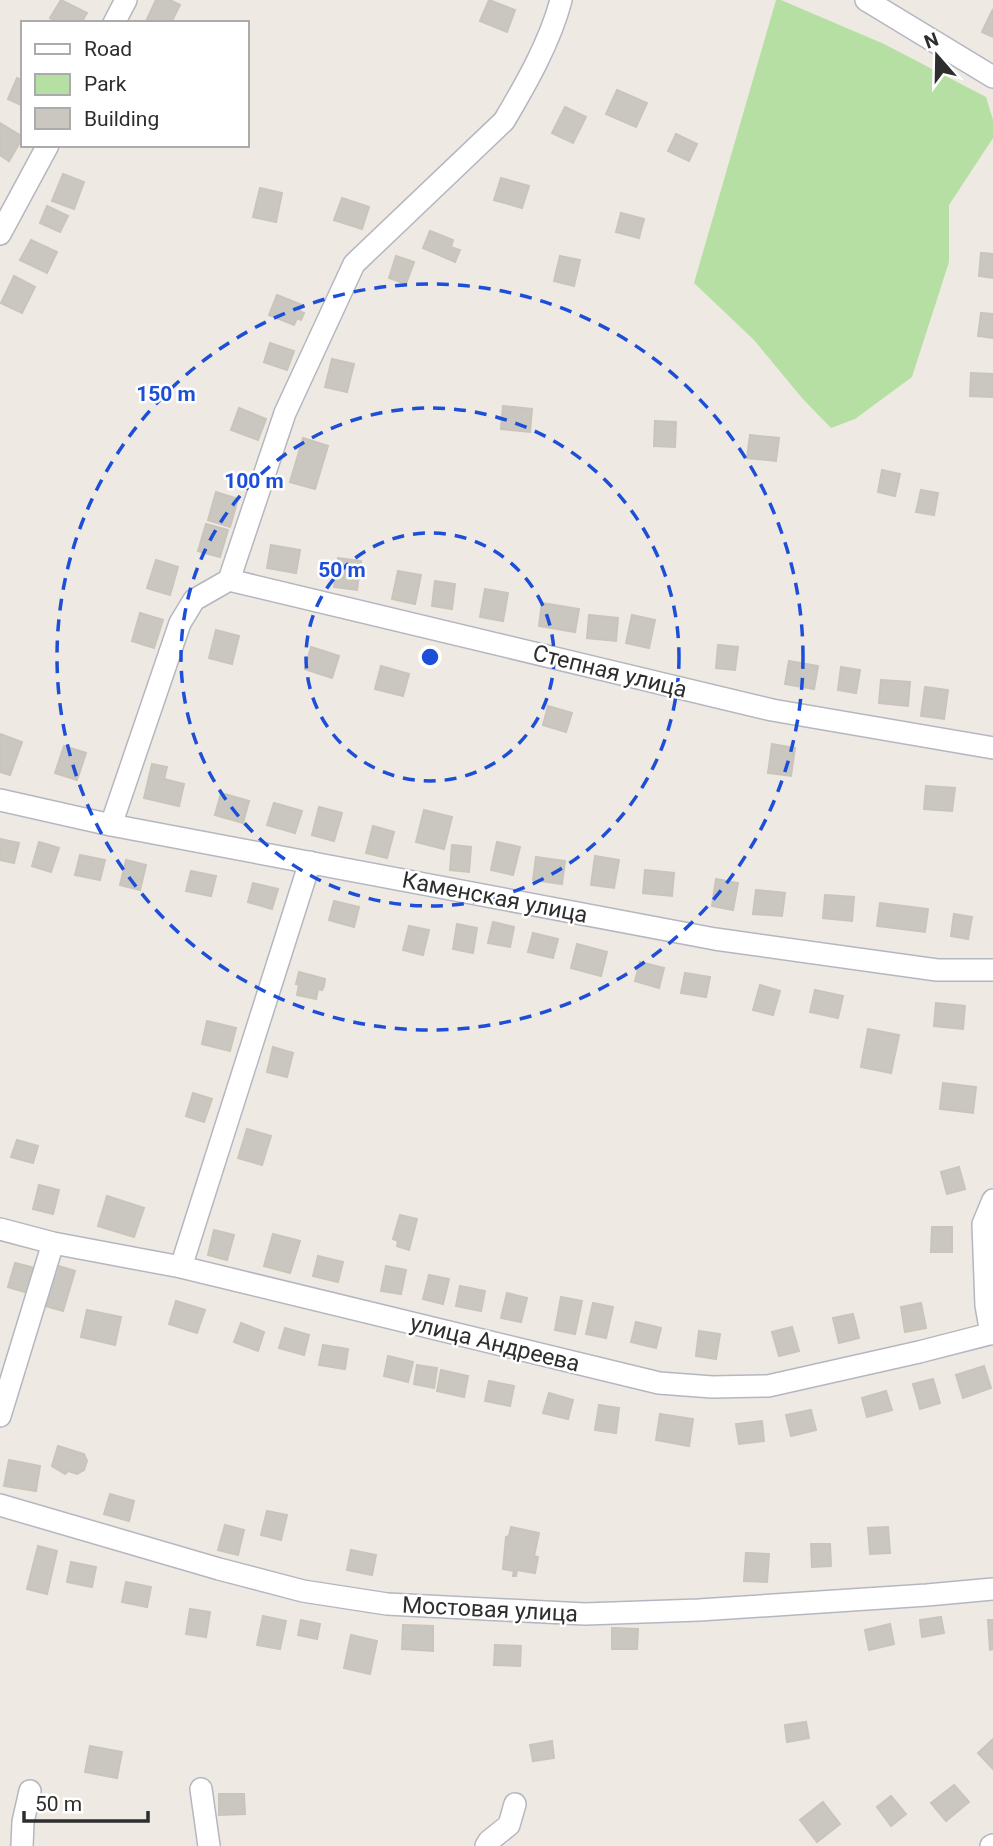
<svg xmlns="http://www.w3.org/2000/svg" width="993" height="1846" font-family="Roboto,sans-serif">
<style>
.green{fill:#b6dfa3}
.building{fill:#cac7c0;stroke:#c9c5bb;stroke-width:2}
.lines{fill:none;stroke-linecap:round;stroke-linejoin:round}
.minor-casing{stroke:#b5b7c0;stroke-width:24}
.minor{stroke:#fff;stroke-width:21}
.ring{fill:none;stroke:#1d4ed8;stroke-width:3.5;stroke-dasharray:12 9}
.labels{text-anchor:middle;stroke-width:5;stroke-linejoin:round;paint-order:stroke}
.street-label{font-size:23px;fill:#2e2e2e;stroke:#fff}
.centre{fill:#1d4ed8;stroke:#fff;stroke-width:3.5}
.ring-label{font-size:21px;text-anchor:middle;font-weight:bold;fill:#1d4ed8;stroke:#fff;stroke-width:5;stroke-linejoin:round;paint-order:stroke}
</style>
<rect width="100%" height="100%" fill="#eee9e2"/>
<path class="green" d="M776,0H781L884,44L986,97L993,120V138L949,205V262L912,377L855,419L831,428L802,398L754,340L694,283Z"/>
<path class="building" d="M61,0L87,13L81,23H58L50,18Z
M156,0H170L180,5L171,23H150L146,21Z
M489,0L515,10L507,32L480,21Z
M993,9V37L982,32Z
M17,78L23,81V106L8,99Z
M617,90L647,103L636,127L606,114Z
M565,107L586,117L573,143L552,133Z
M0,123L23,137L9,161L0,155Z
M676,134L697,144L689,161L668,151Z
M63,174L84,182L74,209L52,201Z
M501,178L529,186L522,208L494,200Z
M260,188L282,193L276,222L253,217Z
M342,198L369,207L362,229L334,220Z
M47,206L68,216L60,232L40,223Z
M621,213L644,219L639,238L616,232Z
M430,231L453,240L451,247L460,250L455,262L423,248Z
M31,240L57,252L47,273L20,260Z
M981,253L993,254V278L979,276Z
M396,256L414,262L406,284L389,278Z
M560,256L580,260L574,286L554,281Z
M14,276L35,287L22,313L1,303Z
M277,295L302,305L299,311L304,313L301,320L297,318L294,325L269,315Z
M981,313L993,314V338L978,336Z
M270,343L294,351L287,370L264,362Z
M332,359L354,364L347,392L325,387Z
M971,373L993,374V397L970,396Z
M503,406L532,409L530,432L501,429Z
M239,408L266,419L258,440L231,430Z
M655,421L676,422L675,447L654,446Z
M750,435L779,438L776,461L747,458Z
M303,438L328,446L315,489L290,482Z
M882,470L900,474L895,496L878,492Z
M921,490L938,493L934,515L916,512Z
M216,492L238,499L230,527L208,520Z
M206,524L228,530L220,557L198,551Z
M271,545L300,550L296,573L267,568Z
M338,558L361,561L357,590L334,587Z
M156,560L178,567L170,595L147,588Z
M398,571L421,575L415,604L392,599Z
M435,581L455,584L452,609L432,606Z
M485,589L508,593L503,621L480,617Z
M542,603L579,609L575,632L539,626Z
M140,613L163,620L154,648L132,641Z
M589,615L618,618L616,641L587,638Z
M632,615L655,620L649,648L626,643Z
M216,630L239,636L232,664L209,658Z
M718,645L738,647L735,670L716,668Z
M311,647L339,656L332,678L305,669Z
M789,661L818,666L814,689L785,684Z
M381,666L409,674L403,696L375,689Z
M841,667L860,670L856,693L838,690Z
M881,680L910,682L908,706L879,703Z
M925,687L948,690L944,719L921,716Z
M548,706L572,713L566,732L543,725Z
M0,734L22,742L10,775L0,772Z
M772,744L795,748L791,776L768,773Z
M64,746L86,753L77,780L55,773Z
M152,764L167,767L164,779L184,784L179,806L144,798Z
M926,786L955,788L952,811L924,809Z
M221,793L249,801L243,823L215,815Z
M274,803L302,811L295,833L267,825Z
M319,807L342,813L334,841L312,835Z
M424,810L452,817L444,849L416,842Z
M373,826L394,832L387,858L366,853Z
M0,839L19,843L14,863L0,860Z
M39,842L59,848L51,872L32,866Z
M497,842L520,847L513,875L491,870Z
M452,845L471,847L469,872L450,870Z
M80,855L105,860L100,880L75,875Z
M595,856L619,860L614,888L591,885Z
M536,857L565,861L562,884L533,880Z
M126,860L146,865L140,890L120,885Z
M645,870L674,873L672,896L643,893Z
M191,871L216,876L211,896L186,891Z
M716,879L738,883L733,910L712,906Z
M253,883L278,889L272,909L248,902Z
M756,890L785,893L782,916L753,914Z
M825,895L854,897L852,921L823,918Z
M334,901L359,907L354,927L329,920Z
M880,903L928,909L925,932L877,926Z
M954,914L972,917L968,939L951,936Z
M493,922L514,927L510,947L488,943Z
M457,924L477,928L473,953L453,949Z
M409,926L429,930L423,955L403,950Z
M533,933L558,939L553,958L528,952Z
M577,944L607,952L601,976L571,968Z
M640,962L664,968L659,988L635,981Z
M299,972L325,979L324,986L322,990L318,989L316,999L297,995L299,985L296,984Z
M685,973L710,977L706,997L681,993Z
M760,985L780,991L773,1015L753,1010Z
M815,990L843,996L838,1018L810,1012Z
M936,1003L965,1006L963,1029L934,1026Z
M207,1021L236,1028L230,1051L202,1044Z
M868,1029L899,1035L891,1073L861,1067Z
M273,1047L293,1053L287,1077L267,1072Z
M943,1083L976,1087L973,1113L940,1109Z
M193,1093L212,1099L204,1122L186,1116Z
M247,1129L271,1136L262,1165L238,1158Z
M17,1140L38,1146L33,1163L11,1157Z
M959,1167L965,1189L947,1194L941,1172Z
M39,1185L59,1190L53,1214L33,1209Z
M107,1196L144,1208L134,1237L98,1226Z
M400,1215L417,1219L409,1250L397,1246L398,1241L393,1239Z
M932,1227H952V1252H931Z
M214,1230L234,1235L227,1260L208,1255Z
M273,1234L300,1241L290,1273L264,1266Z
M318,1256L343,1262L338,1282L313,1276Z
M15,1263L35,1268L28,1293L8,1287Z
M55,1265L75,1271L63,1311L42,1305Z
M386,1266L406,1270L401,1294L381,1291Z
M429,1275L449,1279L443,1304L423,1299Z
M460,1286L485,1291L481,1311L456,1306Z
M507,1293L527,1298L521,1322L501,1318Z
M561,1297L582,1301L575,1334L555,1330Z
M176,1301L205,1310L197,1333L169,1324Z
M593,1303L613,1307L606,1338L586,1334Z
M921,1303L926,1328L905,1332L901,1307Z
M87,1310L121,1317L115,1345L81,1337Z
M853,1314L859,1338L839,1343L833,1318Z
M636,1322L661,1328L656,1348L631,1342Z
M241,1323L264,1332L258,1351L234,1342Z
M792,1327L799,1351L779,1356L772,1332Z
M285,1328L309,1335L304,1355L279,1348Z
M699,1331L720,1334L716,1359L696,1356Z
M323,1345L348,1349L345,1369L319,1365Z
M388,1356L413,1362L408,1382L384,1376Z
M417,1365L437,1368L434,1388L414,1384Z
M984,1366L991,1388L963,1398L956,1375Z
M441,1370L468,1376L464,1397L437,1391Z
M933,1379L940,1403L920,1409L913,1384Z
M489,1381L514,1386L510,1406L485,1401Z
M886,1391L892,1410L867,1417L862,1398Z
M549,1393L573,1400L568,1419L543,1413Z
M599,1405L619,1408L616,1433L595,1430Z
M811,1410L816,1430L791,1436L786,1415Z
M660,1414L693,1419L689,1446L656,1440Z
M762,1421L764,1441L739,1444L736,1424Z
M58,1446L84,1454L87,1461L84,1470L77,1474L68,1471L65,1474L52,1466Z
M9,1460L40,1466L36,1491L4,1486Z
M110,1494L134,1501L129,1521L104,1514Z
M267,1511L287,1515L281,1540L261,1535Z
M225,1525L244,1530L238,1555L218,1550Z
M511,1527L539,1533L534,1556L538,1557L535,1573L517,1570L516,1576H513L514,1571L503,1569L506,1537L509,1536Z
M888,1527L890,1553L870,1554L868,1528Z
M811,1544H830L831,1566L812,1567Z
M38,1546L57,1551L47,1594L27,1589Z
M351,1550L376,1555L372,1575L347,1570Z
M746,1553L769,1554L767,1582L744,1581Z
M71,1562L96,1567L92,1587L67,1582Z
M126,1582L151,1587L147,1607L122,1602Z
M190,1609L210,1612L206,1637L186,1634Z
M263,1616L286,1621L280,1649L257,1645Z
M941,1617L944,1633L922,1637L920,1620Z
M301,1620L320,1624L317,1639L298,1635Z
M988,1620H993V1649L990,1650Z
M890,1624L894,1644L869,1650L865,1630Z
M403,1625L433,1626V1651L402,1649Z
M612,1628L638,1629L637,1649H612Z
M351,1635L377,1641L370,1674L344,1668Z
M495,1645L521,1646L520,1666L494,1665Z
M806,1722L809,1738L787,1742L785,1725Z
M993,1739V1769L978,1753Z
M552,1741L554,1758L533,1761L530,1745Z
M90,1746L122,1752L117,1778L85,1772Z
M954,1785L969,1802L946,1821L931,1803Z
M219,1794H244L245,1814L219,1815Z
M891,1796L906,1814L891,1826L877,1807Z
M823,1802L840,1824L817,1842L800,1820Z"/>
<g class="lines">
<defs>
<path id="minor" d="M866,0L993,77
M114,23L126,0
M0,234L48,145
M229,580L772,710L993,748
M0,800L111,825L715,939L937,970H993
M111,825L180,623L194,600L229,580L285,413L354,264L504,121C526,84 550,42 561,0
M0,1229L53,1243L181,1267L659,1383L712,1387L768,1386L919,1352L993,1333
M181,1267L310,862
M991,1334L986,1305L983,1224L993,1200
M0,1416L53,1243
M0,1505L219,1569L303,1591L387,1604L585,1614L699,1610L927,1595L993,1589
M201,1789L209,1846
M22,1846L23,1822L30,1791
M486,1846L489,1841L509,1825L515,1804
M991,1846L993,1845"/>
</defs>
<use href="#minor" class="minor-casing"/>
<use href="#minor" class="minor"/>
</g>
<g class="ring">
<circle cx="430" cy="657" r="124"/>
<circle cx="430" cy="657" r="249"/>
<circle cx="430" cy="657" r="373"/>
</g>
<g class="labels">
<g class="street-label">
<text transform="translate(610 671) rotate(14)" y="8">Степная улица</text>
<text transform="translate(495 897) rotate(11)" y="8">Каменская улица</text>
<text transform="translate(495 1343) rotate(14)" y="8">улица Андреева</text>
<text transform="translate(490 1609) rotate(3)" y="8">Мостовая улица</text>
</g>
</g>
<circle cx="430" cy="657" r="10" class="centre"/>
<g class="ring-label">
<text x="166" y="401">150 m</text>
<text x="254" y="488">100 m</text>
<text x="342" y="577">50 m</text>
</g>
<rect x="21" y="21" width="228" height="126" fill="#ffffff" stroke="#ababab" stroke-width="2"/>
<rect x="35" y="44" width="35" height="10" fill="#ffffff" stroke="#ababab" stroke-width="2"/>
<text x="84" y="56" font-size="21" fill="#2e2e2e">Road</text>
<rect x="35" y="74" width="35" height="21" fill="#b6dfa3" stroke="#ababab" stroke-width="2"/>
<text x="84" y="91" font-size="21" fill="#2e2e2e">Park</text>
<rect x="35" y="108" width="35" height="21" fill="#cac7c0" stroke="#ababab" stroke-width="2"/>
<text x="84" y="126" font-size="21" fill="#2e2e2e">Building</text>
<g transform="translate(937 56) rotate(340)" stroke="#ffffff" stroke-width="5" paint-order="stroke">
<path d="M0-5L12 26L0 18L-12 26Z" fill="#2e2e2e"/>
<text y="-10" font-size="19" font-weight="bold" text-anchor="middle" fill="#2e2e2e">N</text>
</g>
<path d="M24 1811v10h124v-10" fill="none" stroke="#2e2e2e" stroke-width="3.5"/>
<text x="35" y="1811" font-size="21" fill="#2e2e2e" stroke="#ffffff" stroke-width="5" paint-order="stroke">50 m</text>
</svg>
